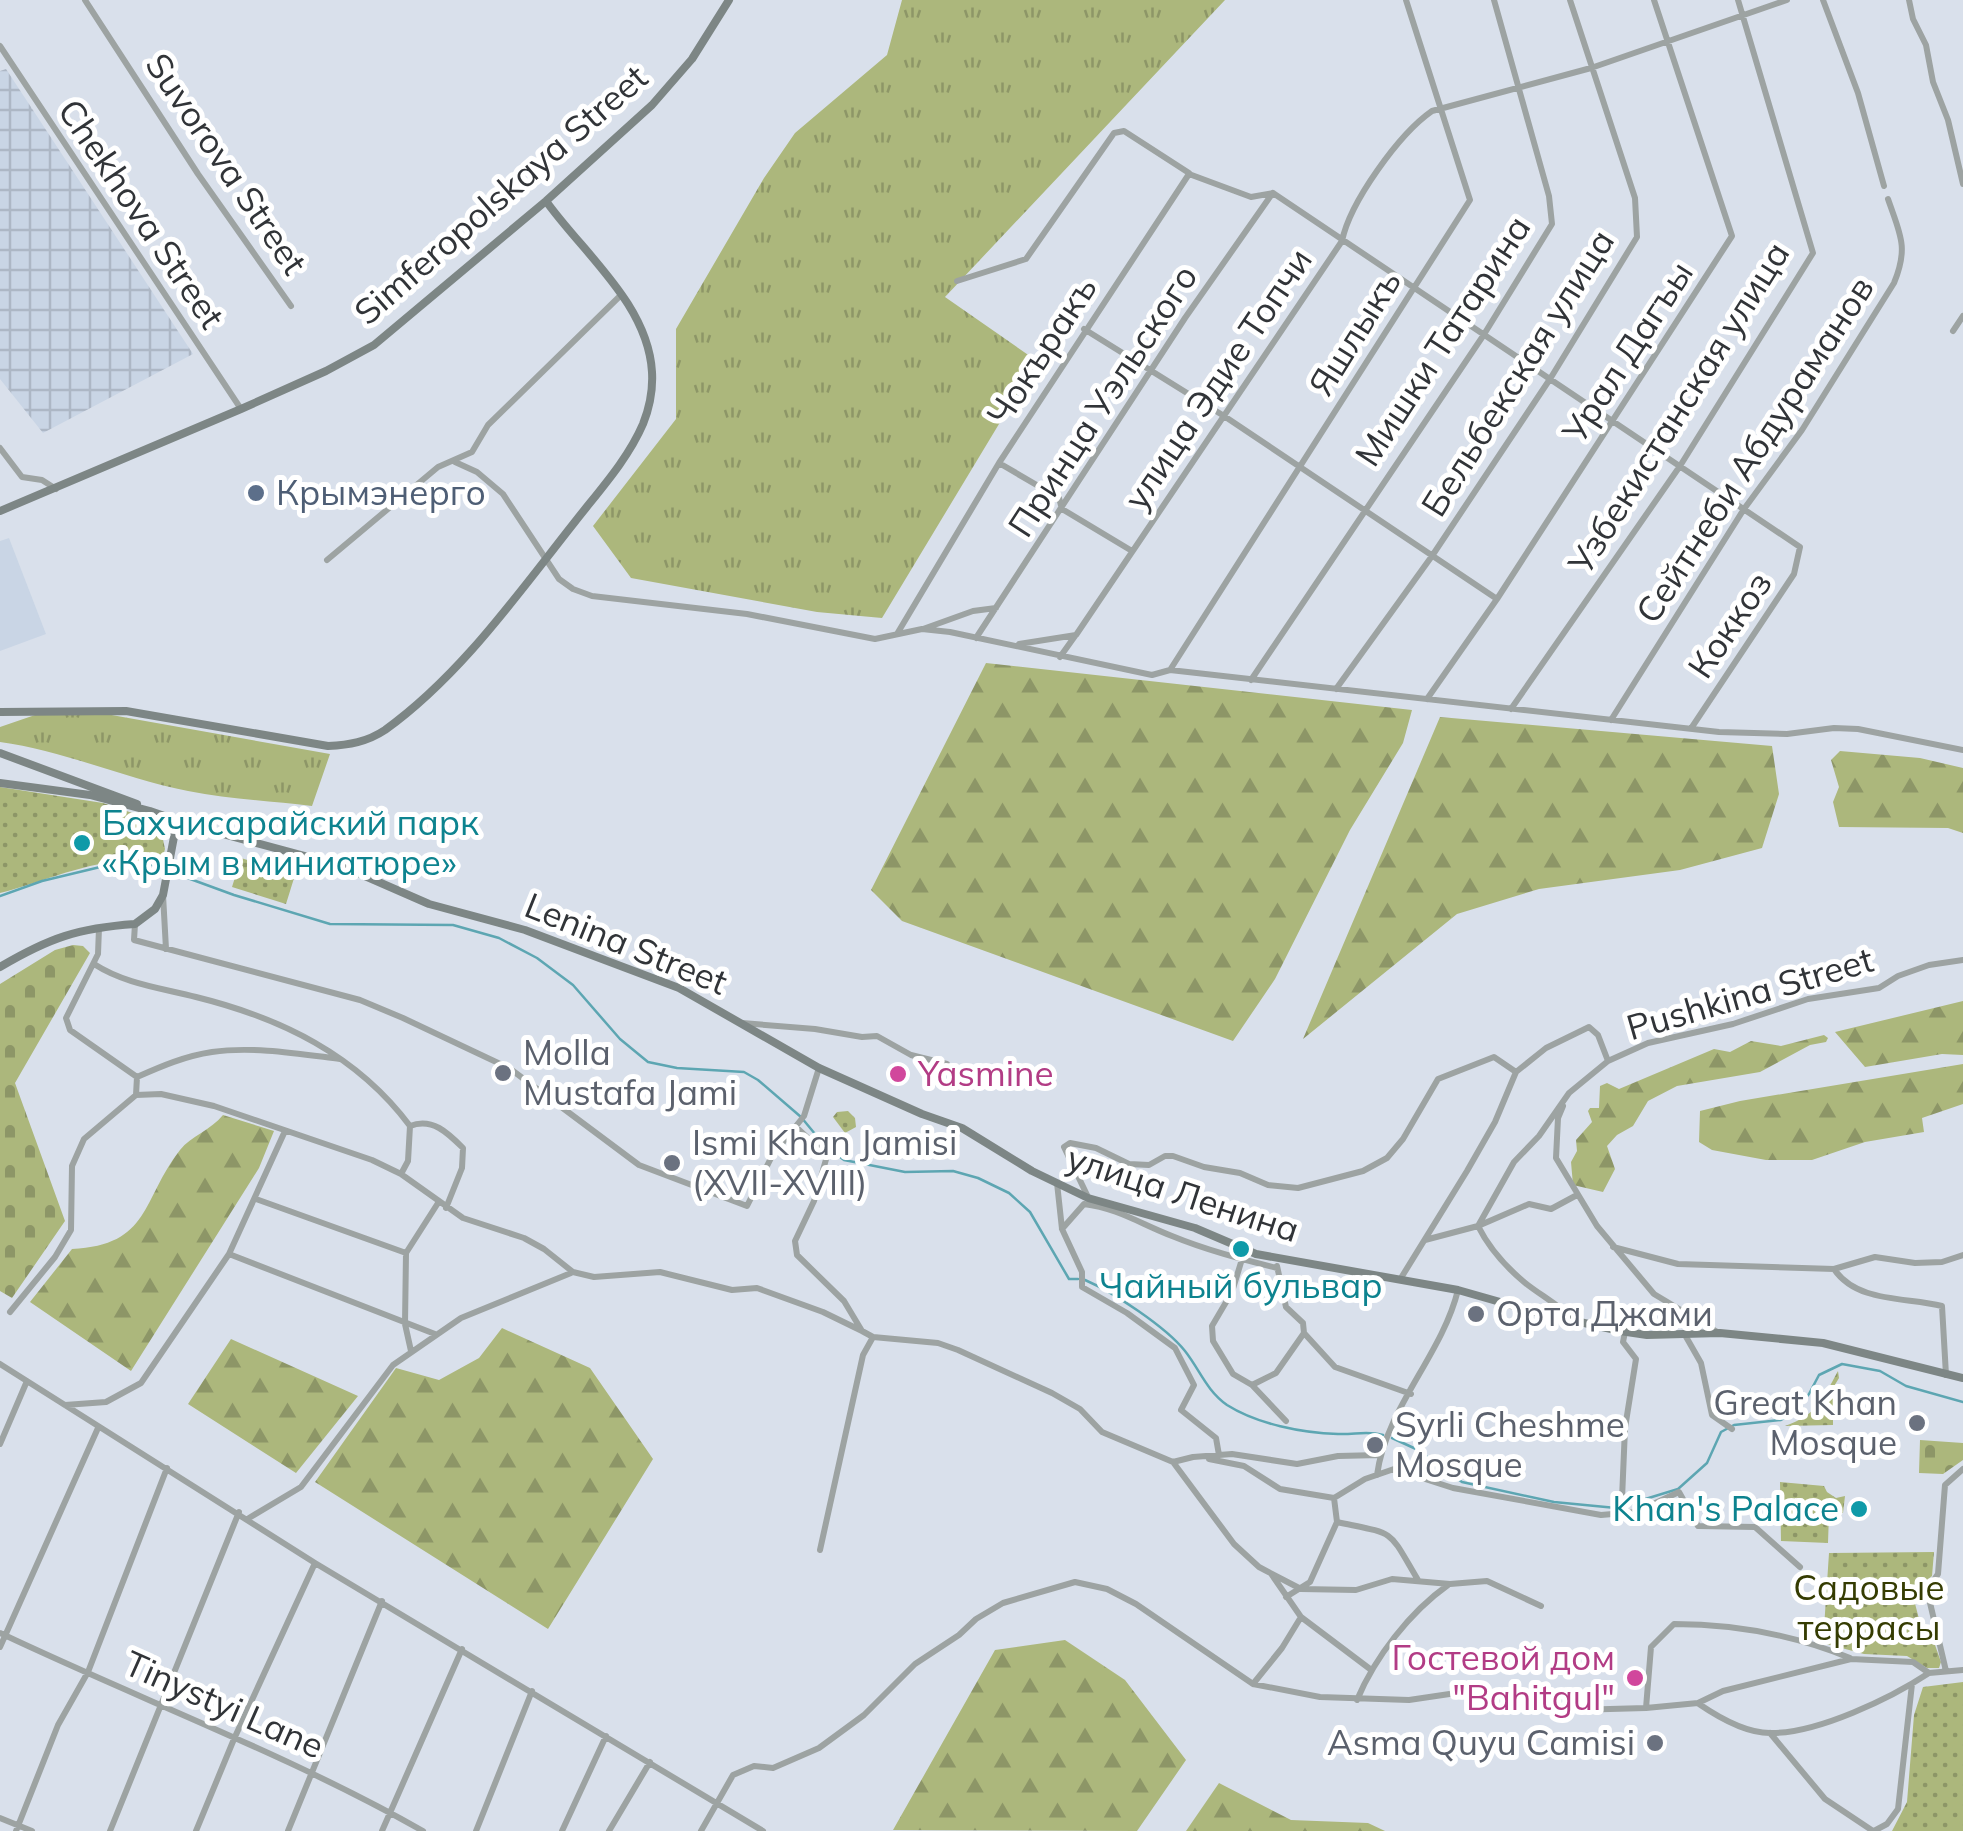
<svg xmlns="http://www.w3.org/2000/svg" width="1963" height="1831" font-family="Mulish,sans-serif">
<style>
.built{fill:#c9d5e5}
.industrial{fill:url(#industrial-grid)}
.grass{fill:url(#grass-tufts)}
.forest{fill:url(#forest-firs)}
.cemetery{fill:url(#cemetery-stones)}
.park{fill:url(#park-dots)}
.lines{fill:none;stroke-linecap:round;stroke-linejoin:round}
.stream{stroke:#5da6b2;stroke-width:2.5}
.minor{stroke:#9da3a2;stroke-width:6}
.secondary{stroke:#7d8685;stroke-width:8}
.service-dot{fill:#5c6f8a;stroke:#fff;stroke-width:4}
.culture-dot{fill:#0f9aa8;stroke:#fff;stroke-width:4}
.worship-dot{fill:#6b7280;stroke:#fff;stroke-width:4}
.hotel-dot{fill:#d1479c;stroke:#fff;stroke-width:4}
.labels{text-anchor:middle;stroke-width:10;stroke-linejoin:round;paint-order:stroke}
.street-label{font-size:35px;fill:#313438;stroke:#fff}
.service-label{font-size:35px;fill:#4e5e75;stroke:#fff;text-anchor:start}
.culture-label{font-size:35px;fill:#0d838f;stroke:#fff;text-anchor:start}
.worship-label{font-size:35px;fill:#5b616d;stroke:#fff;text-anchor:start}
.hotel-label{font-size:35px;fill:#b23c85;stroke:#fff;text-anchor:start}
.park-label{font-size:35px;fill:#353c02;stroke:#fff}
</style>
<defs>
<pattern id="industrial-grid" width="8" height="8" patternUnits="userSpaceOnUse" patternTransform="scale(2.5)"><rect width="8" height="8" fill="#c9d5e5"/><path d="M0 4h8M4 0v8" fill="none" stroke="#adb7c5"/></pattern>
<pattern id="grass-tufts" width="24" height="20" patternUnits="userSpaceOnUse" patternTransform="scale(2.5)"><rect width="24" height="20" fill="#acb77c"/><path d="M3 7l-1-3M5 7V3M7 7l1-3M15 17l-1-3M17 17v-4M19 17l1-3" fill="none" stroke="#8d9667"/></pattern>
<pattern id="forest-firs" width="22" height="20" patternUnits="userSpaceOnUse" patternTransform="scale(2.5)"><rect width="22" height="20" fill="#acb77c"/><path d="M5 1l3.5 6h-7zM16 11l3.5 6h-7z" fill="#8d9667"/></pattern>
<pattern id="cemetery-stones" width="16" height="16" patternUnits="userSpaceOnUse" patternTransform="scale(2.5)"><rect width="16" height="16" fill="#acb77c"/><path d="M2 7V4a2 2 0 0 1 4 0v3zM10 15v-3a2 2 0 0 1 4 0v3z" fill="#8d9667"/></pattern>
<pattern id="park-dots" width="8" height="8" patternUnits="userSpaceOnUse" patternTransform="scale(2.5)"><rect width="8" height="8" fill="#acb77c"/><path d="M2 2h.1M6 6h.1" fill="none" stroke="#8d9667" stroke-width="1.8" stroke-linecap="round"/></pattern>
</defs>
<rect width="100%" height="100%" fill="#d9e0eb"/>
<path class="built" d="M9,538L46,634L0,651V541Z"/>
<path class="industrial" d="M6,69L193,354L43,433L0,379V71Z"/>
<path class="grass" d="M902,0H1225L945,297L1037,361L882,618L817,612L631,578L593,526L676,419V329L764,178L795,133L887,55Z
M106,714L330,754L312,806C271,801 228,799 188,791C126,779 62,750 0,742V727L35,715Z"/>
<path class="forest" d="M986,663L1412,710L1403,743L1350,830L1275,979L1233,1041L902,921L871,890Z
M1440,717L1772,746L1779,794L1762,848L1680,870L1539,889L1457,914L1303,1039Z
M1840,751L1920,758L1963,768V833L1948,828L1839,827L1833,802L1839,787L1831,760Z
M1963,1001V1055L1942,1054L1865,1067L1835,1032Z
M1824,1035L1828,1038L1826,1042L1810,1045L1760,1072L1677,1086L1648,1101L1633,1126L1617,1135L1607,1146L1615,1169L1603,1192L1573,1185L1571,1162L1577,1151L1576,1140L1592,1122L1588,1111L1590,1108H1599L1600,1086L1607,1083L1619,1089L1714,1049L1730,1052L1751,1041L1781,1046Z
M1963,1064V1104L1922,1118L1924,1132L1865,1142L1812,1160H1766L1712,1150L1699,1142L1700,1111L1740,1101Z
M223,1115L274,1131L259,1168L131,1371L30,1302L72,1249C151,1245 141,1200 180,1150C191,1136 211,1130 223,1115Z
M502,1328L590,1368L653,1459L548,1629L315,1482L396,1368L439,1380L479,1358Z
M231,1339L358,1396L296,1473L188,1404Z
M1065,1640L1125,1680L1186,1760L1137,1831L893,1830L995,1650Z
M1219,1783L1291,1820L1368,1823L1385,1831H1186Z"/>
<path class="cemetery" d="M73,945L83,946L90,953L15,1083L65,1221L12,1298L0,1291V984L55,950Z
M1920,1440L1963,1443V1460L1943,1474L1919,1473Z"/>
<path class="park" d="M0,787L103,803L153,820L160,825L165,849L161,864C106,851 52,880 0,893Z
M241,858L295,875L286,904L232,887Z
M848,1111L855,1118L856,1127L845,1133L833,1117L837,1112Z
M1838,1371L1839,1378L1833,1388V1425L1785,1426C1818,1414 1822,1400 1838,1371Z
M1780,1482L1824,1486L1827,1492L1836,1498L1845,1496L1843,1513L1829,1514L1828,1543L1781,1541Z
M1934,1552L1932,1576L1912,1592L1925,1642L1935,1645L1941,1662L1939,1668H1927L1907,1656L1864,1654L1823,1643L1829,1553Z
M1963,1682V1831H1892L1907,1802L1914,1715L1923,1687Z"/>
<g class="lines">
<path class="stream" d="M0,896L42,881L121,862L152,865L234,895L330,924L453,925L499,938L537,958L573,985L620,1039L648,1062L677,1068L744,1072L758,1080L801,1117L825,1146L844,1160L905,1172L953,1171L978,1178L1009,1193L1030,1212L1069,1279H1078
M1085,1280C1113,1292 1166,1327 1185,1351C1200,1370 1206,1390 1227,1405C1257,1424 1302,1433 1338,1434C1354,1435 1367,1430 1383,1435
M1392,1438L1416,1449L1462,1482L1554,1502L1616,1508L1678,1489L1707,1463L1721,1432L1734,1425L1781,1420L1793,1413L1809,1394L1819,1375L1842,1364L1880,1371L1906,1386L1963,1402"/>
<path class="minor" d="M85,0L198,174L291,306
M1823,0L1858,93L1884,186
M1909,0L1913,19L1926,45L1933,82L1948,120L1963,184
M0,46L241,409
M1273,193L1800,547L1794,574L1692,727
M957,281L1026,259L1114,133L1124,131L1189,173
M1084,329L1224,416L1497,599
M1953,331L1963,316
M0,448L22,477L42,480L56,489
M455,462L477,472L503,494L559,579L573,589L592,596L747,614L875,639L922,629L950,632L1152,675L1170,670L1719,732L1787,734L1834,728L1858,729L1963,750
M999,463L1059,498L1062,509L1132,551
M327,560L438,467L472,452L488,425L621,295
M923,629L973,611L996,608
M897,634L999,463L1189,174L1251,197L1273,193
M976,638L1185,318L1272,194
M1019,644L1076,635L1342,241C1350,202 1399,134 1432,111L1591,68L1787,0
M1060,657L1075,636
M1170,670L1470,200L1406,0
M1251,680L1483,336L1552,224L1549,196L1494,0
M1336,689L1432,556L1550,379L1637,237L1635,198L1570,0
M1427,699L1497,599L1732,236L1654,0
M1511,709L1680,466L1813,253L1738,0
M1611,720L1744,509L1802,430L1894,283C1909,247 1900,234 1888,199
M163,895L166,949
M135,924L134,940L360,1000L403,1018L509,1068L639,1165L747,1206L772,1156L804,1116L819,1068
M99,928L98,954L66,1018L70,1030L137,1077L136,1095
M94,964C125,984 161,988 196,997C281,1018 357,1055 410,1126
M742,1023L815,1029L862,1037L877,1036L911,1055L947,1064
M137,1077C162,1066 185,1056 212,1052C253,1046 300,1054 340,1059
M1563,1106L1558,1118L1556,1158L1597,1226L1654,1294L1719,1333
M796,1127L827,1156L814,1201L795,1241L797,1255L844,1301L862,1331L873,1337L938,1343L958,1350L1052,1393L1080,1409L1102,1432L1173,1462L1193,1457L1232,1454L1297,1464L1338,1456L1380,1455
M401,1174L408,1161L410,1126C432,1117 448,1133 463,1148L462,1168L446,1208
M1057,1183L1062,1229L1082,1272V1287L1127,1313L1175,1348L1194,1385L1181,1410L1216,1438L1219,1455
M1088,1197L1064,1147L1070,1143L1096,1148L1129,1164L1149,1165L1165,1156H1173L1204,1167L1240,1173L1268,1185L1298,1188L1363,1171L1387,1158L1403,1139L1438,1079L1494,1057L1516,1072
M256,1199L406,1253
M1062,1229L1084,1204C1117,1208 1141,1224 1172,1236C1206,1250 1241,1259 1277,1268
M1425,1240L1478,1226L1529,1204L1551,1209L1577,1195
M1613,1247L1678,1264L1834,1269L1875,1257L1915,1263L1942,1262L1963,1255
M229,1254L435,1334
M1242,1259L1232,1292L1212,1326L1213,1341L1233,1374L1252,1385L1286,1421
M1277,1266L1286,1307L1303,1323L1304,1333L1335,1367L1411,1394
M1834,1269C1857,1303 1906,1297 1942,1306L1946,1375
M1401,1278L1467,1171L1495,1122L1516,1072L1546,1048L1589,1027L1598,1035L1608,1061
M10,1312L55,1257L71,1230L72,1166L84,1139L136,1095L161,1094L214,1106L372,1160L401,1174L463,1218L524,1238L544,1249L573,1272L594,1277L660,1272L732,1290L757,1288L823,1312L862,1331
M1574,1321C1559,1304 1541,1296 1524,1282C1505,1266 1489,1248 1478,1226L1514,1162L1539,1136L1569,1093L1608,1061L1648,1043L1733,1024L1808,999L1879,988L1898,976L1929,965L1963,960
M1625,1332L1623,1342L1636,1359L1625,1428L1622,1499L1628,1514
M1685,1335L1701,1363L1712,1415L1732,1429
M411,1351L405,1324L406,1253L438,1203
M0,1364L315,1563L763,1831
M1252,1385L1276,1373L1304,1333
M65,1405L106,1402L141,1383L229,1254L285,1131
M0,1444L27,1381
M1209,1459L1244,1466L1280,1489L1334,1498
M1173,1462L1234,1544L1259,1567L1301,1589L1356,1590L1392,1579L1450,1584L1487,1581L1541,1606
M1377,1475C1386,1408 1442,1355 1458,1290
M1334,1498L1365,1479L1394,1469L1453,1488L1601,1515L1636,1512L1679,1492L1698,1526L1755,1527L1800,1567
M249,1518L301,1487L393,1365L461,1318L571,1273
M1337,1522C1398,1535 1387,1528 1418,1580
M820,1550L863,1355L873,1337
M1272,1575L1301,1617L1370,1669
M1286,1597L1310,1582L1337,1522L1334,1498
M0,1633C141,1700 287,1754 423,1831
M0,1647L98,1428
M1946,1671L1927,1590L1938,1574L1945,1485L1963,1469
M1253,1684L1282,1648L1301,1617
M1357,1700C1375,1657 1410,1612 1448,1585
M1699,1704C1718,1717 1746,1733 1770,1733C1817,1734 1891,1698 1929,1673
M1646,1708L1651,1647L1674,1624C1734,1624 1794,1635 1850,1658
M1770,1733L1825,1799L1873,1831
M0,1818L32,1831
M16,1831L58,1725L88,1672L167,1468
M110,1831L239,1512
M196,1831L234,1739L315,1563
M288,1831L382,1601
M382,1831L462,1649
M476,1831L532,1691
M562,1831L606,1736
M609,1831L650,1762
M701,1831L733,1775L754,1766L773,1768L819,1748L864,1715L915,1664L959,1635L976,1619L1003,1603L1075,1582L1107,1589L1136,1604L1253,1684L1320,1697L1409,1700L1463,1692L1519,1696L1574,1710L1646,1708L1698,1703L1723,1691L1851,1659L1913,1662L1929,1673L1963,1670
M1874,1831L1887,1824L1898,1809L1912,1684"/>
<path class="secondary" d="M0,511L241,409L326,371L374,345L546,201L652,105L692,59L729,0
M0,712L126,711L328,746C349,745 367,742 385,730C460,676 517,595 574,523C598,492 627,461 643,424C649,409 653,389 652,372C648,304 583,253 546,201
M0,753L137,804
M0,783L90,795L150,811L193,826L342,866L429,904L525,930L679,988L819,1068L922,1114L962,1128L1032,1171L1088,1198L1195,1228L1256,1254L1458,1290L1535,1312L1620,1331L1647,1335L1720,1333L1823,1343L1963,1378
M0,967C49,938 78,928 135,924L155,909L163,895L177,821"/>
</g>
<circle class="service-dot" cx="256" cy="493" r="10"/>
<g class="culture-dot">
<circle cx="82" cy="843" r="10"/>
<circle cx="1241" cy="1249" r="10"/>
<circle cx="1859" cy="1509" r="10"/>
</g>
<g class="worship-dot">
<circle cx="503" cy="1073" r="10"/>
<circle cx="672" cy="1163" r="10"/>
<circle cx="1476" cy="1314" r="10"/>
<circle cx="1917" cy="1423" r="10"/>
<circle cx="1375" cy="1445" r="10"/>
<circle cx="1655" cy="1743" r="10"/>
</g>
<g class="hotel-dot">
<circle cx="898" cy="1074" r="10"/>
<circle cx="1635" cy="1678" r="10"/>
</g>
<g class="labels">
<g class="street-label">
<text transform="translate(226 164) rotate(56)" y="12">Suvorova Street</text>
<text transform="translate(501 195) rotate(-41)" y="12">Simferopolskaya Street</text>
<text transform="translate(141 214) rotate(56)" y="12">Chekhova Street</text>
<text transform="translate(1355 333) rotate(-58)" y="12">Яшлыкъ</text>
<text transform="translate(1443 341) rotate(-57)" y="12">Мишки Татарина</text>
<text transform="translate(1042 351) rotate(-57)" y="12">Чокъракъ</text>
<text transform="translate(1628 352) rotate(-57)" y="12">Урал Дагъы</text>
<text transform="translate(1518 373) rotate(-58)" y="12">Бельбекская улица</text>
<text transform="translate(1218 379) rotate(-56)" y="12">улица Эдие Топчи</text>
<text transform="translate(1103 401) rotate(-57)" y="12">Принца Уэльского</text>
<text transform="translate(1679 408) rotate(-58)" y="12">Узбекистанская улица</text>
<text transform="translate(1755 450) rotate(-57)" y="12">Сейтнеби Абдураманов</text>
<text transform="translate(1730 625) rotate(-56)" y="12">Коккоз</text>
<text transform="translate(626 944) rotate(22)" y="12">Lenina Street</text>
<text transform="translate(1750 994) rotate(-16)" y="12">Pushkina Street</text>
<text transform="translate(1183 1194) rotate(18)" y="12">улица Ленина</text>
<text transform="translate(224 1705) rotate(24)" y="12">Tinystyi Lane</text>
</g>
<g class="service-label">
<text x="276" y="505">Крымэнерго</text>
</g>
<g class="culture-label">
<text x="102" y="835">Бахчисарайский парк<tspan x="102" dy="40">«Крым в миниатюре»</tspan></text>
<text x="1241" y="1298" text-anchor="middle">Чайный бульвар</text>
<text x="1839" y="1521" text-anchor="end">Khan's Palace</text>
</g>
<g class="worship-label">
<text x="523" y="1065">Molla<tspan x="523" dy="40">Mustafa Jami</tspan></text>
<text x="692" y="1155">Ismi Khan Jamisi<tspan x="692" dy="40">(XVII-XVIII)</tspan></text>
<text x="1496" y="1326">Орта Джами</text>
<text x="1897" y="1415" text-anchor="end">Great Khan<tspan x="1897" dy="40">Mosque</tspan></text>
<text x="1395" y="1437">Syrli Cheshme<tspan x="1395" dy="40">Mosque</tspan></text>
<text x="1635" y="1755" text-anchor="end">Asma Quyu Camisi</text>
</g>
<g class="hotel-label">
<text x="918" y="1086">Yasmine</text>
<text x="1615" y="1670" text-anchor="end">Гостевой дом<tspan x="1615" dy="40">"Bahitgul"</tspan></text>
</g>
<g class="park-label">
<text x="1869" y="1600">Садовые<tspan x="1869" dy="40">террасы</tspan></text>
</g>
</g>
</svg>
